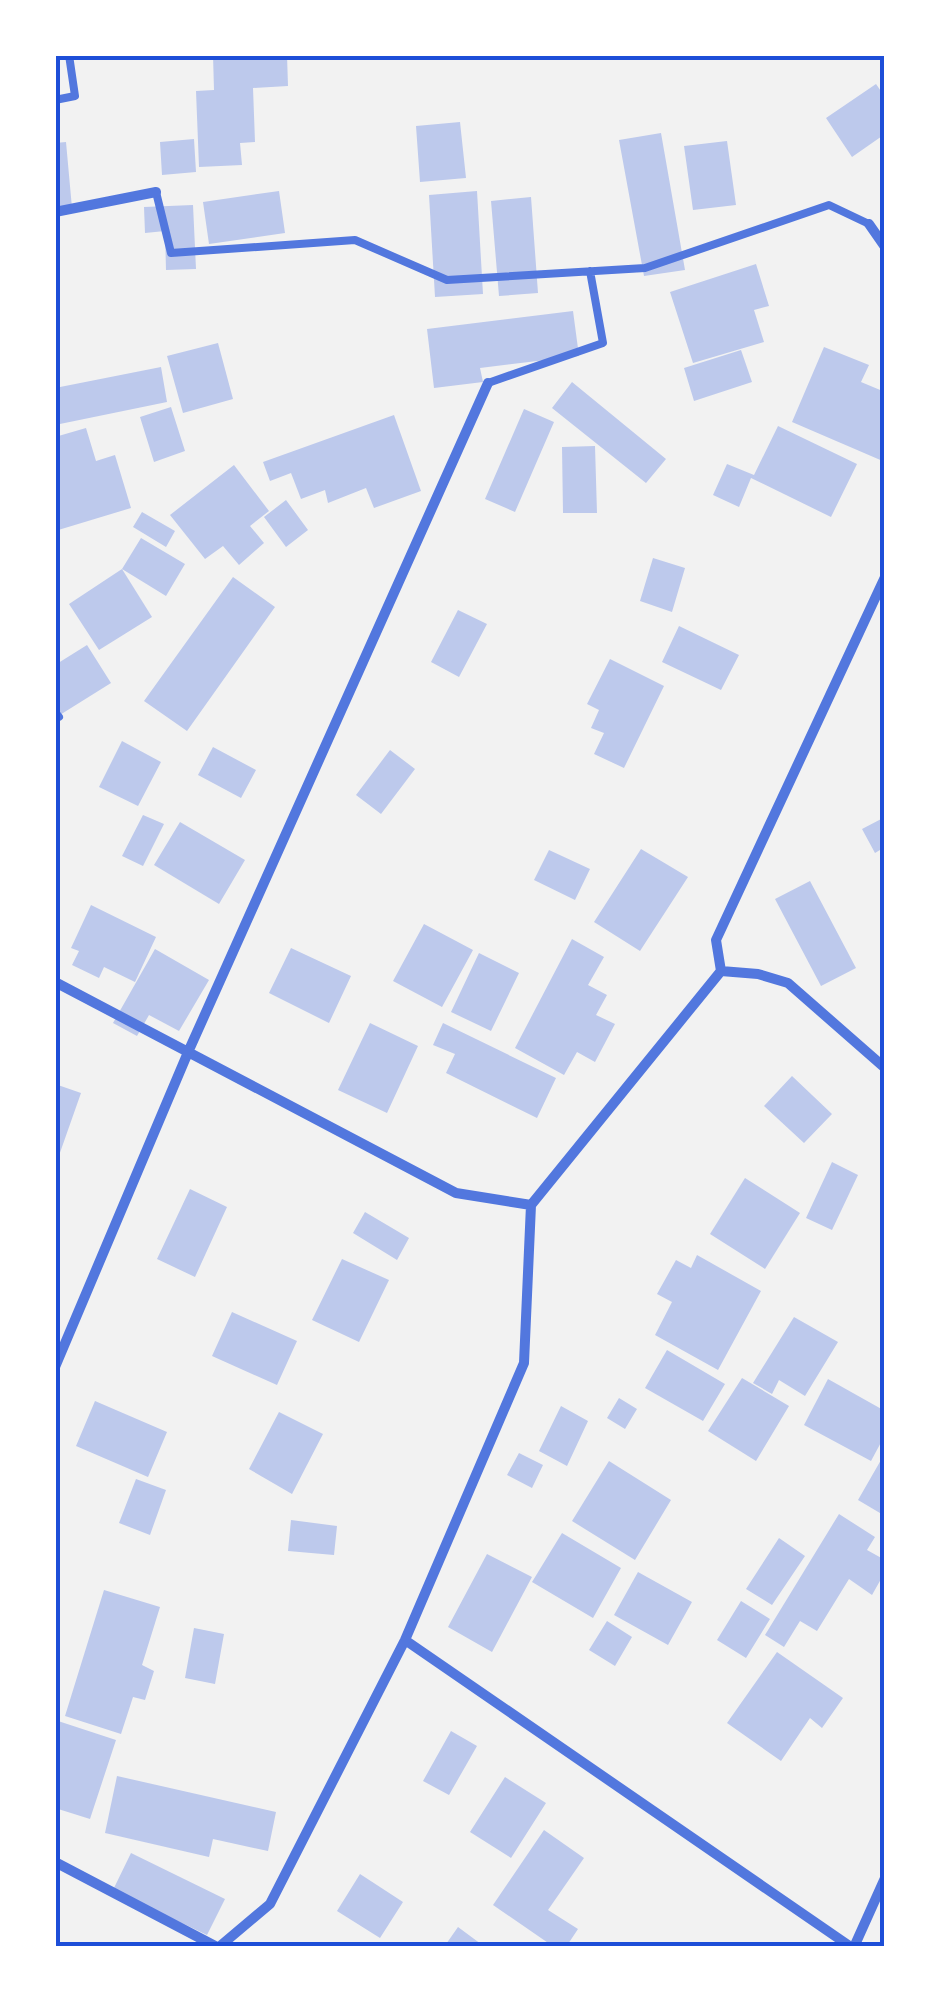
<svg xmlns="http://www.w3.org/2000/svg" width="940" height="2002" font-family="Barlow,sans-serif">
<style>
.building{fill:#bdc9ec}
.lines{fill:none;stroke-linecap:round;stroke-linejoin:round}
.service{stroke:#5277de;stroke-width:8}
.minor{stroke:#5277de;stroke-width:10}
.neatline{fill:none;stroke:#1d4ed8;stroke-width:4}
</style>
<rect width="100%" height="100%" fill="#f2f2f2"/>
<path class="building" d="M213,55H287L288,86L253,88L255,142L240,143L242,165L199,167L196,91L214,90Z
M876,84L885,97V134L852,157L826,118Z
M460,122L466,178L420,182L416,126Z
M661,133L685,270L644,276L619,140Z
M194,139L196,172L162,175L160,142Z
M727,141L736,205L693,210L684,146Z
M66,142L72,208L55,209V143Z
M279,191L285,233L209,244L203,202Z
M477,191L483,294L435,297L429,195Z
M531,197L538,293L499,296L491,201Z
M193,205L196,269L166,270L165,231L145,233L144,207Z
M756,264L769,306L754,310L764,342L693,363L670,292Z
M573,311L579,356L480,368L483,382L434,388L427,329Z
M218,343L233,399L183,413L167,356Z
M824,347L869,365L861,382L885,392V462L792,422Z
M741,350L752,382L694,401L684,368Z
M161,367L167,402L55,425V388Z
M572,382L666,459L646,483L552,408Z
M171,407L185,451L154,462L140,417Z
M524,409L554,422L515,512L485,499Z
M394,415L421,491L374,508L366,488L328,503L325,490L301,499L291,473L270,481L263,462Z
M778,426L857,464L831,517L751,478L739,507L713,495L727,464L754,475Z
M86,428L96,461L115,455L131,508L55,531V437Z
M595,446L597,513H563L562,447Z
M234,465L269,511L250,526L264,543L239,565L223,546L205,559L170,515Z
M286,500L308,530L286,547L264,517Z
M142,512L175,531L166,547L133,527Z
M141,538L185,564L166,596L122,569Z
M653,558L685,568L672,612L640,601Z
M122,569L152,617L99,650L69,604Z
M233,577L275,607L187,731L144,701Z
M458,610L487,624L459,677L431,662Z
M679,626L739,655L721,690L662,662Z
M87,645L111,683L55,718V665Z
M610,659L664,686L624,768L594,754L604,733L591,728L599,710L587,704Z
M122,741L161,762L138,806L99,787Z
M213,747L256,770L241,798L198,775Z
M390,750L415,769L381,814L356,795Z
M143,815L164,824L143,866L122,856Z
M885,817V847L875,853L862,829Z
M180,822L245,860L219,904L154,865Z
M641,849L688,877L640,951L594,922Z
M549,850L590,869L575,900L534,880Z
M810,881L856,968L821,986L775,899Z
M91,905L156,937L135,982L104,967L99,978L72,965L79,951L71,948Z
M424,924L473,950L442,1007L393,981Z
M572,939L604,957L588,985L607,995L596,1015L615,1024L595,1062L577,1052L564,1075L515,1048Z
M291,948L351,976L329,1023L269,993Z
M155,949L209,980L179,1031L149,1015L137,1036L113,1023Z
M479,953L519,973L491,1031L451,1012Z
M370,1023L418,1046L387,1113L338,1090Z
M443,1023L556,1078L537,1118L446,1073L455,1054L433,1045Z
M792,1076L832,1114L804,1143L764,1106Z
M55,1084L81,1093L56,1164H55Z
M832,1162L858,1175L832,1230L806,1218Z
M745,1178L800,1213L765,1269L710,1234Z
M190,1189L227,1207L195,1277L157,1259Z
M365,1212L409,1238L397,1260L353,1233Z
M697,1255L761,1291L718,1370L655,1335L672,1302L657,1294L676,1260L691,1268Z
M342,1259L389,1280L359,1342L312,1320Z
M232,1312L297,1341L277,1385L212,1356Z
M794,1317L838,1342L805,1396L779,1380L772,1394L753,1383Z
M667,1350L725,1384L703,1421L645,1388Z
M742,1378L789,1406L756,1461L708,1431Z
M828,1379L885,1411V1435L871,1461L804,1425Z
M619,1398L637,1409L625,1429L607,1418Z
M95,1401L167,1432L148,1477L76,1446Z
M561,1406L588,1421L567,1466L539,1451Z
M279,1412L323,1434L292,1494L249,1469Z
M519,1453L543,1465L532,1488L507,1475Z
M885,1453V1516L858,1500Z
M609,1461L671,1500L635,1560L572,1521Z
M136,1479L166,1490L150,1535L119,1523Z
M839,1514L875,1537L867,1550L885,1560V1572L872,1595L849,1579L817,1631L800,1621L784,1647L765,1635Z
M291,1520L337,1526L334,1555L288,1551Z
M562,1533L621,1568L593,1618L532,1582Z
M779,1538L805,1556L772,1605L746,1589Z
M487,1554L532,1577L492,1652L448,1627Z
M638,1572L692,1602L668,1645L614,1615Z
M104,1590L160,1607L142,1665L154,1671L145,1700L133,1697L121,1734L65,1716Z
M741,1601L770,1619L746,1658L717,1640Z
M607,1621L632,1637L615,1666L589,1650Z
M194,1628L224,1634L215,1684L185,1678Z
M777,1652L843,1698L822,1728L810,1718L781,1761L727,1723Z
M55,1720L116,1740L90,1819L55,1808Z
M451,1731L477,1746L449,1795L423,1781Z
M117,1776L276,1812L268,1851L213,1839L209,1857L105,1833Z
M505,1777L546,1803L511,1858L470,1832Z
M544,1830L584,1858L548,1910L578,1929L566,1947H554L493,1905Z
M131,1853L225,1899L207,1935L113,1890Z
M360,1874L403,1902L380,1938L337,1911Z
M458,1927L485,1947H444Z"/>
<g class="lines">
<path class="service" d="M55,100L75,96L69,55
M156,192L171,253L355,240L447,280L645,268L829,205L869,224
M488,383L603,343L590,271
M55,712L59,717"/>
<path class="minor" d="M55,212L156,192
M869,224L885,247
M721,971L716,940L885,577
M55,982L456,1193L531,1205L721,971L758,974L788,983L885,1068
M55,1367L189,1050L488,383
M405,1640L851,1947
M55,1862L217,1947
M219,1947L270,1904L405,1640L524,1363L531,1205
M854,1947L885,1878"/>
</g>
<rect width="940" height="2002" fill="none" stroke="#ffffff" stroke-width="115"/>
<rect x="58" y="58" width="824" height="1886" class="neatline"/>
</svg>
